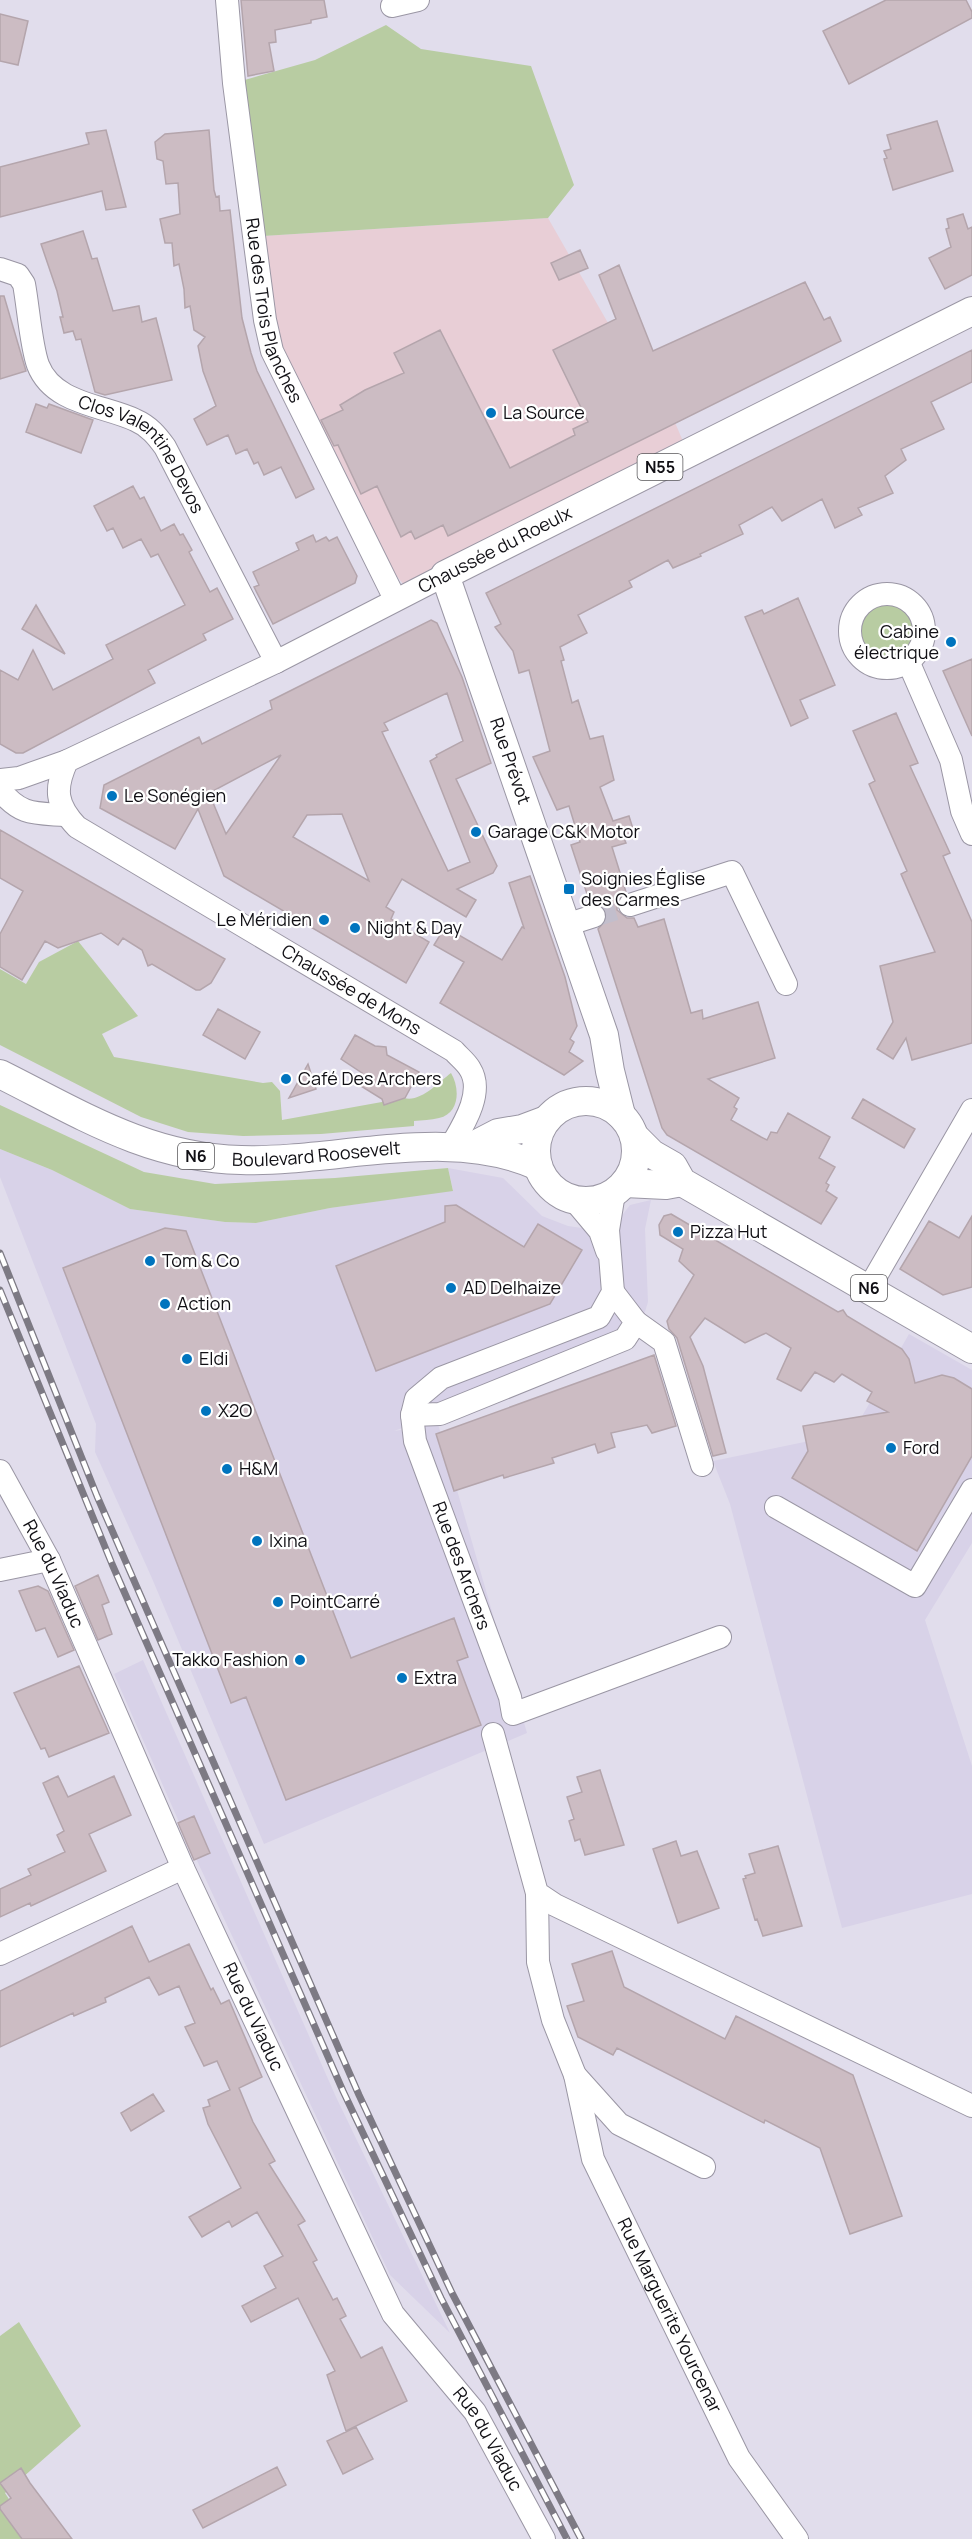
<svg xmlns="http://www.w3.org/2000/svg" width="972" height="2539" font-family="Manrope,sans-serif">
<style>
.built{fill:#d8d2e8}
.education{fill:#e8ced6}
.green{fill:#b8cca2}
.building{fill:#ccbcc3;stroke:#b4a5ac;stroke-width:1.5;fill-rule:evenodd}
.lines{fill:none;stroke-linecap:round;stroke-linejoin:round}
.minor-tunnel{stroke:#c2becc;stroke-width:22;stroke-dasharray:22 11;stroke-linecap:butt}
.minor-casing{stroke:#9a96a4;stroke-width:24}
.major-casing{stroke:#9a96a4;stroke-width:30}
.minor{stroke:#fff;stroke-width:22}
.major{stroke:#fff;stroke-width:28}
.rail-casing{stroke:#7d7a84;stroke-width:7}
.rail{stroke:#fff;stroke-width:4.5;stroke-dasharray:14;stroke-linecap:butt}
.poi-dot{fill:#0074be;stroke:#fff;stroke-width:2}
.labels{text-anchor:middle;stroke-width:4.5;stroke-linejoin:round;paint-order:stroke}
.shield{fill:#fff;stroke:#58575a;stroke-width:1.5}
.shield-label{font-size:16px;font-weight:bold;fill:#100f14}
.street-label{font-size:18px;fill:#100f14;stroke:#fff}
.poi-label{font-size:18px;fill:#100f14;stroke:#fff;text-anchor:start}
</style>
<rect width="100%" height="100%" fill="#e1ddec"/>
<path class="built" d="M0,1149L52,1170L130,1209L225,1222L256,1223L330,1208L453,1190L448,1168L503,1178L542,1216L568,1226L589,1229L617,1222L630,1205L651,1200L645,1229L648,1302L639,1331L620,1350L394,1431L438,1424L527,1733L264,1844L151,1576L95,1452L96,1424L0,1177Z
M909,1334L972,1370V1543L925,1620L972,1766V1894L842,1928L730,1504L713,1461L853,1432Z
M143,1660L336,2097L450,2333L390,2275L179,1822L114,1674Z"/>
<path class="education" d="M548,218L612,330L656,378L688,453L404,585L390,568L272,351L263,236Z"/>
<path class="green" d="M386,25L421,49L531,66L574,185L548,218L263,236L234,83L315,60Z
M856 631a31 31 0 1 1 62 0a31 31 0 1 1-62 0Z
M78,941L138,1016L102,1034L114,1057L263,1083L272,1082L280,1091L282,1120L404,1098C420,1103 439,1082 451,1073C460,1088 460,1113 439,1118C431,1120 422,1120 414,1121V1126L321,1134L243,1136L188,1132L141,1117L0,1045V969L26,984L39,962Z
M0,1105L144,1172L215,1184L335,1178L448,1168L453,1191L330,1208L256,1223L225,1222L130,1209L52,1170L0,1149Z
M19,2322L81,2426L5,2493L35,2539H0V2336Z"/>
<path class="building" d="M241,0H324L327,17L311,20V23L275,30L276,42L269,43L274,71L248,76Z
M886,0H966L972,12V18L849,84L823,31Z
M0,14L28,21L18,65L0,61Z
M937,121L953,171L893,190L884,159L887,158L884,151L891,149L887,135Z
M106,130L126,207L106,210L102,191L0,217V167L89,144L86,133Z
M209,130L214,190L216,197L219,196L220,211L230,210L242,318L251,353L257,371L314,489L296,498L281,467L264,475L258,462L254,464L247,449L236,454L228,435L207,445L194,419L216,406L203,371L198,346L205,337L194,330L190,306L185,308L184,289L179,264L174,266L172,243H165L160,219L180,214L178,183L166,184L163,161L157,159L155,142L165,134Z
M963,214L968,229L972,227V275L945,289L929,258L951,247L946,229L949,228L947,219Z
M83,231L92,259L97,258L113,311L139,306L142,322L156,318L172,380L105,395L95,392L81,339L76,340L73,331L64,333L60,317H63L57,291L41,244Z
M580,250L588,268L559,280L551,263Z
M619,265L653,351L805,282L824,320L830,317L841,341L448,536L443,525L415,539L411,531L401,537L377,486L361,494L338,445L334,446L321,420L343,410L340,405L365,390L404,373L394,353L440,330L510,468L575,435L573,429L588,422L553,350L616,319L599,275Z
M0,296H4L26,371L0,379Z
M972,350V382L931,402L944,429L901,449L906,460L885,476L893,493L858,508L862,515L835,528L822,499L782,521L772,507L739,525L743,534L700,554L701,556L673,568L668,560L629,581L632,587L578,615L587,633L560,647L564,660L561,661L572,703L578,700L590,739L603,736L614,780L600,787L613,821L629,816L634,832L623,836L626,843L612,847L626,892L617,902V910L627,918H634L638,927L664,919L691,1013L702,1010L703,1019L758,1002L775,1058L708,1079L739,1098L734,1107L737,1109L731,1120L761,1137L767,1140L771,1132L777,1133L788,1113L830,1137L819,1158L835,1167L826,1183L829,1185L826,1191L837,1198L821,1224L667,1135L662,1128L598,929L607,919V911L597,903H590L571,845L580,842L569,806L557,810L533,757L550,751L529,670L519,673L513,651L495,627L501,624L486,593Z
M36,404L47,408L49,404L93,420L81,453L26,432Z
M133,486L140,499L144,497L161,531L174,524L180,535L183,534L192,550L189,552L210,592L217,588L233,619L203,634L206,640L148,670L155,683L23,753H16L0,744V670L18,680L33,650L53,690L113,659L106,645L185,605L158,554L151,557L141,539L123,548L113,528L107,531L94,506Z
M313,535L316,542L326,537L329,541L337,537L357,576L355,583L273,624L254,587L259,585L253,572L299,550L296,543Z
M798,598L835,685L800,700L808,718L791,726L745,617L762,610L764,614Z
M36,605L47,624L65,654L22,629Z
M431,620L437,623L462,677L491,763L456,779L497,866L493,873L457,889L476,900L466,917L402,879L386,907L394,912L391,919L429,942L406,983L224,876L198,809L175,849L100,808L104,785L199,737L202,744L272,709L270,701ZM447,693L463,741L436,755L437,757L430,761L470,862L448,871L382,732L388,730L384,723ZM281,755L226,834L209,793ZM342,814L369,881L293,837L307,815Z
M972,659V736L943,671Z
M896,713L918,763L910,766L950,853L943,856L972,922V1043L912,1060L906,1038L893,1059L877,1049L893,1022L880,966L935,952L901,874L907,871L869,784L875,781L853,731Z
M0,830L225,959L211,983L200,990H196L152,964L148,966L142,950L123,938L118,945L101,933L58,948L45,941L22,980L0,967V934L23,891L0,878Z
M530,876L565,977L577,1026L570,1039L574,1042L569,1052L583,1061L564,1075L440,1003L464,962L434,945L445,927L502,960L522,927L524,928L509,883Z
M218,1009L260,1032L245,1059L203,1035Z
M355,1035L375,1046L386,1047L387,1055L419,1072L405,1098L384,1105L382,1099L356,1083L362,1073L341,1059Z
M308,1064L316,1089L289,1098Z
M863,1099L915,1129L904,1148L852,1118Z
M456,1205L524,1247L538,1224L582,1250L550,1304L376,1371L336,1266L445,1222V1206Z
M671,1214L838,1312L843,1310L847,1316L902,1349L909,1359L915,1383L942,1375L954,1378L972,1389V1456L917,1551L792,1478L808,1451L803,1426L888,1412L867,1401L872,1392L842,1374L834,1382L815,1372L801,1391L777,1379L791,1348L766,1333L745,1343L705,1318L690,1337L703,1366L726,1453L713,1456L677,1338L669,1329L667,1321L694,1275L679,1261L683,1249L660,1235L659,1225L664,1216Z
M972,1216V1287L943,1295L900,1269L929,1221L959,1238Z
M165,1228L186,1231L351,1658L454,1618L468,1657L457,1661L481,1725L286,1800L246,1697L231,1703L63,1268Z
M654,1355L676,1426L652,1433L647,1425L611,1433L615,1447L598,1453L595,1444L552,1458L554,1463L504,1478L503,1475L454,1491L436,1434Z
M98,1575L109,1602L102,1605L112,1634L98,1640L75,1586Z
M38,1586L48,1591L74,1650L58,1657L45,1628L36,1631L19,1591Z
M79,1666L109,1733L49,1757L45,1748L41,1749L14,1693Z
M600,1770L624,1845L585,1855L580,1839L575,1841L569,1821L574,1819L567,1797L582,1792L577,1777Z
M58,1776L68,1797L114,1776L131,1815L89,1834L106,1871L31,1906L30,1903L0,1917V1889L31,1875L28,1869L65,1852L57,1835L64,1831L43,1783Z
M194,1816L210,1853L194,1860L178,1823Z
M676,1841L681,1856L697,1851L719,1908L678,1923L653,1849Z
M778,1846L802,1926L763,1936L757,1919L755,1920L743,1879L746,1878L745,1876L755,1873L749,1854Z
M132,1926L149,1962L189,1944L211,1990L213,1988L221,2004L229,2000L262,2077L239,2088L253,2122L275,2161L269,2164L305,2221L298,2225L317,2260L313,2262L333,2300L337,2298L346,2316L340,2319L361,2358L382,2347L407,2401L346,2431L327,2375L335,2371L298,2298L251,2322L242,2306L276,2288L264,2266L283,2256L257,2212L232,2227L229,2221L202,2237L189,2217L241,2188L208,2124L203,2108L210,2106L208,2100L230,2090L217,2061L204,2066L185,2027L195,2023L179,1986L159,1995L149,1977L105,1998L106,2002L74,2016L73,2013L0,2047V1991Z
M612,1951L624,1987L725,2039L736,2016L853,2075L902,2216L850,2234L820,2148L765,2120L764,2123L617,2048L613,2055L578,2037L567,2006L584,2001L572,1964Z
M153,2094L164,2111L131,2131L121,2113Z
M356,2427L373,2459L343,2474L327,2441Z
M277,2467L286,2485L203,2528L193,2510Z
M21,2468L30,2483L72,2539H22L0,2509V2506L11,2498L0,2483Z"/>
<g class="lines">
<path class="minor-tunnel" d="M594,916L630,905"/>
<defs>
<g id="minor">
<path id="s1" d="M227,0L234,83L265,320L272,351L395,599"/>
<path d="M392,6L418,0"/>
<path id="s2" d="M0,269L18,275L24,284C28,305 31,346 38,365C53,404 103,405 135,420C149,426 157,436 165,447L276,662"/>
<path id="s3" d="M445,575L276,662L67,761C54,789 56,805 77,827L454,1051C459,1057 466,1062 470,1069C485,1093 462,1127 450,1148"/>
<circle cx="887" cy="631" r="37"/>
<path d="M908,661L951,760L962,811L972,834"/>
<path d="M0,780L19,778L67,761"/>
<path d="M0,790C21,816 35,813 65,815"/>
<path d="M630,905L732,872L786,984"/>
<path d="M566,925L594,916"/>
<path id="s4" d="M614,1193L608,1230L613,1292L599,1317L441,1378L416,1399L412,1415L415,1441L510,1697L513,1714L720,1637"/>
<path d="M574,1200L600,1231L607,1251"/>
<path d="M869,1288L972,1110"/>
<path d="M636,1322L664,1342L702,1465"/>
<path d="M412,1415L440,1414L625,1339L636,1322L613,1292"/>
<path id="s5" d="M0,1471L49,1560L183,1868L393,2314L475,2412L544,2539"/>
<path d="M776,1507L915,1586L972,1490"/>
<path d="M0,1570L49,1560"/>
<path d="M493,1734L537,1893L555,1905L972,2106"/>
<path d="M537,1893L538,1962L553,2020L575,2075L619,2124L704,2167"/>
<path d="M0,1954L183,1868"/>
<path id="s6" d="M575,2075L593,2159L739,2458L797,2539"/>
</g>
<g id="major">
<path id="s7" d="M0,1074C80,1114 149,1158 241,1160C336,1163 448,1125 538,1166"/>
<circle cx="586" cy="1151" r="50"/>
<path d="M621,1115L610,1071L604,1035L445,575L972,311"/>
<path d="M634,1136L652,1154L673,1166L682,1182L972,1349"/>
<path d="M471,1147L498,1133L522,1129L546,1120"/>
<path d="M625,1183L666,1185L682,1182"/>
</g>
</defs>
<use href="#minor" class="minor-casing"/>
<use href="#major" class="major-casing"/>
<use href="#minor" class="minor"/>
<use href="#major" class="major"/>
<defs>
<path id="rail" d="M0,1253L97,1496L359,2095L452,2293L581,2539
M0,1290L112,1564L343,2091L441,2298L567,2539"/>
</defs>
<use href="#rail" class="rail-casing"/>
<use href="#rail" class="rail"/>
</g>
<g class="poi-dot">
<circle cx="491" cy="413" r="6"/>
<circle cx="951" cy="642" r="6"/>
<circle cx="112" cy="796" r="6"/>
<circle cx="476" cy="832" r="6"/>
<rect x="563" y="883" width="12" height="12" rx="3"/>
<circle cx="324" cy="920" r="6"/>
<circle cx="355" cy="928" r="6"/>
<circle cx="286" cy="1079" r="6"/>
<circle cx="678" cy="1232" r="6"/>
<circle cx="150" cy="1261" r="6"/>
<circle cx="451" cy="1288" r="6"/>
<circle cx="165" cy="1304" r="6"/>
<circle cx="187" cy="1359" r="6"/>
<circle cx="206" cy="1411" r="6"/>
<circle cx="891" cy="1448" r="6"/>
<circle cx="227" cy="1469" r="6"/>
<circle cx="257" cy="1541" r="6"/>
<circle cx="278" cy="1602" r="6"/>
<circle cx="300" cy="1660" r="6"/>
<circle cx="402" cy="1678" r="6"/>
</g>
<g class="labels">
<g class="shield">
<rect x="637.5" y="454" width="45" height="26" rx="4.5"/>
<rect x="178" y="1143" width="36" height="26" rx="4.5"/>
<rect x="851" y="1275" width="36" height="26" rx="4.5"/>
</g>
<g class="shield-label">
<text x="660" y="473">N55</text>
<text x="196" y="1162">N6</text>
<text x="869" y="1294">N6</text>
</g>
<g class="street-label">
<text dy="6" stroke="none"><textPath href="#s1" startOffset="315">Rue des Trois Planches</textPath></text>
<text dy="6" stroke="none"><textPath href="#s2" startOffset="255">Clos Valentine Devos</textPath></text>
<text transform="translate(495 550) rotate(-27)" y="6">Chaussée du Roeulx</text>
<text transform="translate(510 761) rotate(71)" y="6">Rue Prévot</text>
<text dy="6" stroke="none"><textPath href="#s3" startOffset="813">Chaussée de Mons</textPath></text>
<text dy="6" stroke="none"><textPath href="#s7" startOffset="334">Boulevard Roosevelt</textPath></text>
<text dy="6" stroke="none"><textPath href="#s4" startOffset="506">Rue des Archers</textPath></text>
<text dy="6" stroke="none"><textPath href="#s5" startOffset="116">Rue du Viaduc</textPath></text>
<text dy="6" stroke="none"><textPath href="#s5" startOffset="602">Rue du Viaduc</textPath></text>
<text dy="6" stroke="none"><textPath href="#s6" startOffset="260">Rue Marguerite Yourcenar</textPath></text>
<text dy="6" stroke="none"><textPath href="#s5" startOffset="1088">Rue du Viaduc</textPath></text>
</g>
<g class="poi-label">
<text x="503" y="419">La Source</text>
<text x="939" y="638" text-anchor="end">Cabine<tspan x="939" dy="21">électrique</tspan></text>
<text x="124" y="802">Le Sonégien</text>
<text x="488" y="838">Garage C&amp;K Motor</text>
<text x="581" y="885">Soignies Église<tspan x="581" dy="21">des Carmes</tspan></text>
<text x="312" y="926" text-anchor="end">Le Méridien</text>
<text x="367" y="934">Night &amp; Day</text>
<text x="298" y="1085">Café Des Archers</text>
<text x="690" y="1238">Pizza Hut</text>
<text x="162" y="1267">Tom &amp; Co</text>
<text x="463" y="1294">AD Delhaize</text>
<text x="177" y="1310">Action</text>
<text x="199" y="1365">Eldi</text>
<text x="218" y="1417">X2O</text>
<text x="903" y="1454">Ford</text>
<text x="239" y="1475">H&amp;M</text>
<text x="269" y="1547">Ixina</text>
<text x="290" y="1608">PointCarré</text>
<text x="288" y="1666" text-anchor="end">Takko Fashion</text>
<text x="414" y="1684">Extra</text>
</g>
</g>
</svg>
